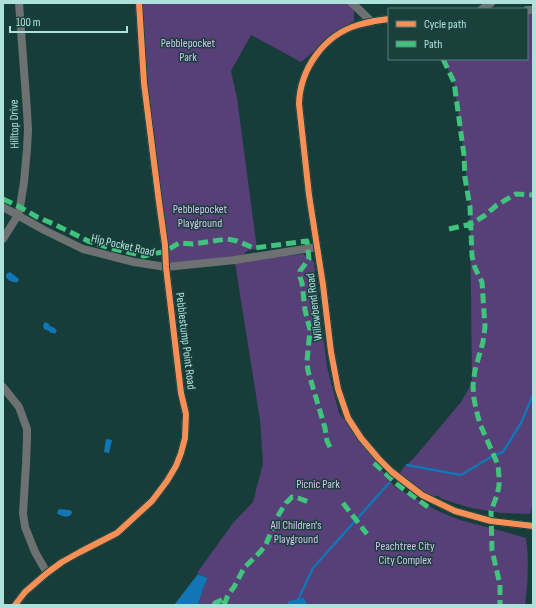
<svg xmlns="http://www.w3.org/2000/svg" width="536" height="608" font-family="'Sofia Sans Condensed',sans-serif">
<style>
.green{fill:#573f78}
.water{fill:#1275b5}
.lines{fill:none;stroke-linecap:round;stroke-linejoin:round}
.stream{stroke:#1275b5;stroke-width:2.5}
.street{stroke:#6d7171;stroke-width:8}
.quiet{stroke:#40c37c;stroke-width:5;stroke-dasharray:10 5;stroke-linecap:butt}
.cycleway-casing{stroke:#1a403c;stroke-width:8}
.cycleway{stroke:#f78f57;stroke-width:6}
.labels{text-anchor:middle;stroke-width:3;stroke-linejoin:round;paint-order:stroke}
.park-label{font-size:12px;fill:#d6c1ef;stroke:#1a403c}
.street-label{font-size:12px;fill:#ade1da;stroke:#1a403c}
</style>
<rect width="100%" height="100%" fill="#163d3a"/>
<path class="green" d="M139,3H347L354,10V21L336,32L313,52L301,62L251,35L231,71L237,98L257,249L248,250L236,262L303,254L311,259L314,263L327,367L339,413L395,487L438,511L460,520L502,531L526,538C529,561 528,583 525,605H198L204,586L208,578L197,573L233,523L253,502L263,463L260,420L235,263L166,267Z
M527,10H533V503L530,514L501,513L471,508L442,499L438,496L422,495L398,476L403,468L414,458L461,402L472,383L470,207L464,155L454,82L443,59H527Z"/>
<path class="water" d="M10,272L19,279L18,282C12,283 9,281 6,277V274Z
M45,322L48,323L50,326L55,328L56,330H57L55,334L54,333H51L49,331L44,329L43,325Z
M106,439L112,440L109,453L104,452Z
M59,509L70,510L72,512C71,519 61,517 57,513Z
M198,574L208,578L204,586L198,605H174Z
M304,598L307,604V605H286L289,601Z"/>
<g class="lines">
<path class="stream" d="M407,465L461,475L491,457L503,452L521,423L533,395
M298,600L313,568L389,483"/>
<path class="street" d="M352,3L372,22
M482,9L491,3
M527,10H533
M389,19C379,20 368,22 358,25C324,35 300,69 299,104L309,195L323,285L331,352L338,389L348,418L361,438L378,458L392,472L422,495L455,511L491,521L533,526
M3,207L44,230L83,249L134,262L166,267L235,260L317,247
M3,239L18,215L20,207L24,182L27,149L28,130L27,111L19,3
M3,387L19,407L27,429V438L26,464L23,513L25,527L35,552L47,573
M15,605L25,592L47,573L62,562L80,552L117,533L152,501L167,481L176,466L181,453L185,438L186,414L181,393L166,267L165,245L159,202L144,83L139,3"/>
<path class="quiet" d="M443,59L454,82L464,155L465,178L470,207L472,256L475,268L482,282L485,327L483,342L475,370L473,385L474,399L477,413L480,424L498,465L499,477V486L497,495L491,511L492,550L500,585V605
M3,199L20,207L37,217L56,225L88,241L110,248L144,256L166,251L179,243L193,244L227,239L237,241L254,248L307,241L309,259L300,271V277L302,283L305,310L310,330L307,361L308,371L325,428L327,441L332,451
M449,229L471,224L484,216L497,205L516,194L533,195
M374,463L398,485L428,507
M343,503L367,534
M214,605L215,603L226,598
M224,605L228,595L234,587L244,568L261,551L266,544L279,514L286,503L292,497L298,498L309,502"/>
<defs>
<path id="cycleway" d="M389,19C379,20 368,22 358,25C324,35 300,69 299,104L309,195L323,285L331,352L338,389L348,418L361,438L378,458L392,472L422,495L455,511L491,521L533,526
M15,605L25,592L47,573L62,562L80,552L117,533L152,501L167,481L176,466L181,453L185,438L186,414L181,393L166,267L165,245L159,202L144,83L139,3"/>
</defs>
<use href="#cycleway" class="cycleway-casing"/>
<use href="#cycleway" class="cycleway"/>
</g>
<g class="labels">
<g class="park-label">
<text x="188" y="47">Pebblepocket<tspan x="188" dy="14">Park</tspan></text>
<text x="200" y="213">Pebblepocket<tspan x="200" dy="14">Playground</tspan></text>
<text x="318" y="488">Picnic Park</text>
<text x="296" y="529">All Children's<tspan x="296" dy="14">Playground</tspan></text>
<text x="405" y="550">Peachtree City<tspan x="405" dy="14">City Complex</tspan></text>
</g>
<g class="street-label">
<text transform="translate(14 124) rotate(-91)" y="4">Hilltop Drive</text>
<text transform="translate(123 245) rotate(13)" y="4">Hip Pocket Road</text>
<text transform="translate(314 307) rotate(-97)" y="4">Willowbend Road</text>
<text transform="translate(186 341) rotate(83)" y="4">Pebblestump Point Road</text>
</g>
</g>
<rect width="536" height="608" fill="none" stroke="#ade1da" stroke-width="8"/>
<rect x="388" y="8" width="140" height="52" fill="#1a403c" stroke="#55807b"/>
<rect x="396" y="21" width="20" height="6" fill="#f78f57" stroke="#55807b"/>
<text x="424" y="28" font-size="12" fill="#ade1da">Cycle path</text>
<rect x="396" y="41" width="20" height="6" fill="#40c37c" stroke="#55807b"/>
<text x="424" y="48" font-size="12" fill="#ade1da">Path</text>
<path d="M10 26v6h117v-6" fill="none" stroke="#ade1da" stroke-width="2"/>
<text x="16" y="26" font-size="12" fill="#ade1da" stroke="#1a403c" stroke-width="3" paint-order="stroke">100 m</text>
</svg>
